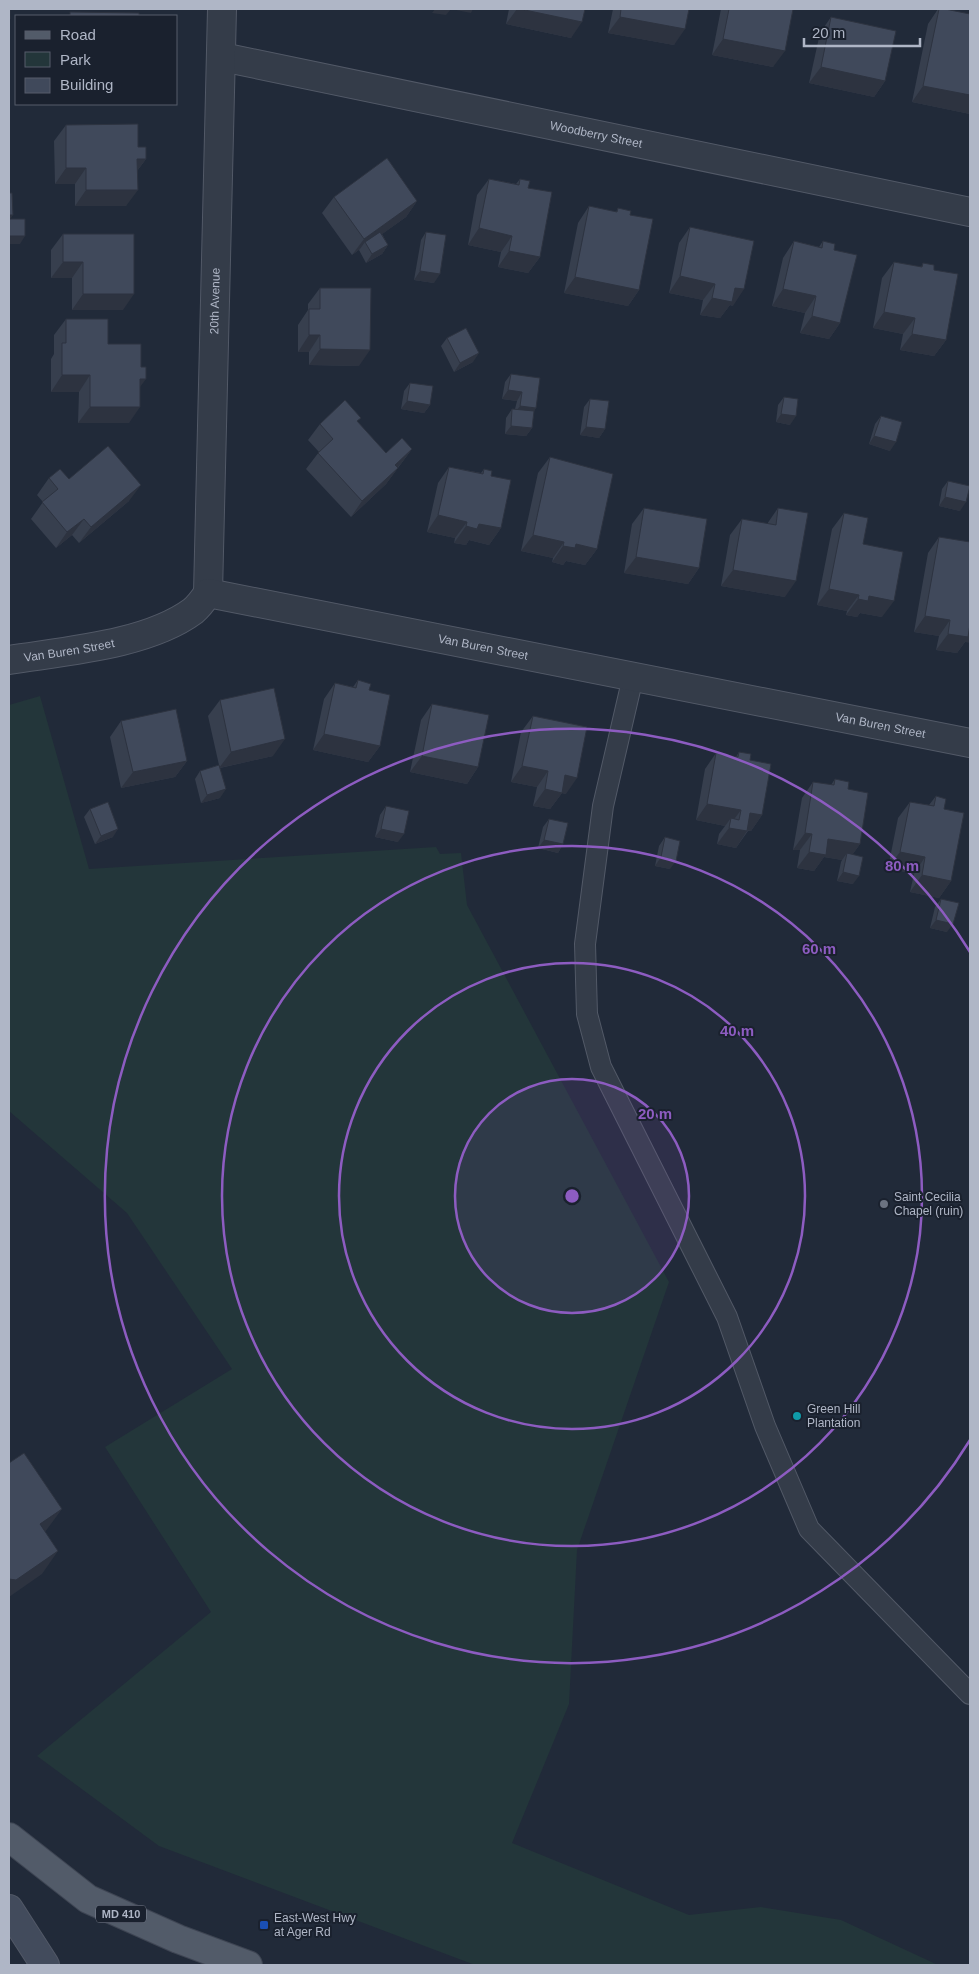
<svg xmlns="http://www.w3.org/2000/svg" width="979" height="1974" font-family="Helvetica,sans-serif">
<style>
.green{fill:#23363a}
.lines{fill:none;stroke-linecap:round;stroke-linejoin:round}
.lane-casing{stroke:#525967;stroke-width:22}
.street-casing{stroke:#525967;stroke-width:30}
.secondary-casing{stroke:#525967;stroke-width:30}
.primary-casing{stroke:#3e4553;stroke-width:30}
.lane{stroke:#343c49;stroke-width:20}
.street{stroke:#343c49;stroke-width:28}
.secondary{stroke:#424b5c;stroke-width:28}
.primary{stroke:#525b69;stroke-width:28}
.wall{fill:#373f4e}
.shaded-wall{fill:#2d3340}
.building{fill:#40495b;stroke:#2d3340}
.ring{fill:none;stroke:#8d5cc1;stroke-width:2.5}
.worship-dot{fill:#6b7280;stroke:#1a212e;stroke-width:2}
.culture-dot{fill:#0f9aa8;stroke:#1a212e;stroke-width:2}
.transit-dot{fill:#1a4fb4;stroke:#1a212e;stroke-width:2}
.labels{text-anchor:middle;stroke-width:4;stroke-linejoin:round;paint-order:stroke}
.shield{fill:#1a212e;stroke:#828998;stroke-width:1}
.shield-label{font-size:11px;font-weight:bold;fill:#afb6c6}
.street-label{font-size:12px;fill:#afb6c6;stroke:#1a212e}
.poi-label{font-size:12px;fill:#afb6c6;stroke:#1a212e;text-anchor:start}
.centre{fill:#8d5cc1;stroke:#1a212e;stroke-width:2.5}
.ring-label{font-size:15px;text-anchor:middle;font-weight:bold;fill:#8d5cc1;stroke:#1a212e;stroke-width:4;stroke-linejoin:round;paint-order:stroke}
</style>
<rect width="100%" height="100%" fill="#212a39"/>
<path class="green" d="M40,696L89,869L436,847L440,854L461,853L467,905L669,1282L577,1550L569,1704L512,1843L689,1915L761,1907L841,1920L938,1965H475L159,1846L37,1756L211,1612L105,1447L232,1369L127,1213L9,1111V705Z"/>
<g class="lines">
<defs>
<path id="lane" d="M633,677L603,806L585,944L587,1014L601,1067L727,1317L765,1426L809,1529L970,1694"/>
<g id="street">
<path id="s1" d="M222,57L970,212"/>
<path id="s2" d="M208,593L222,9"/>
<path id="s3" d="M9,660C65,651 147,645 193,611C199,606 204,599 208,593L970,743"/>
</g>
<path id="secondary" d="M9,1909L45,1965"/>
<path id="primary" d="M9,1837L88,1899L178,1939L248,1965"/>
</defs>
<use href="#lane" class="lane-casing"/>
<use href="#street" class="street-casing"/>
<use href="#secondary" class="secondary-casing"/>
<use href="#primary" class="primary-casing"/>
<use href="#lane" class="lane"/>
<use href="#street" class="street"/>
<use href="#secondary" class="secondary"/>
<use href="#primary" class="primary"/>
</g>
<path class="wall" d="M509,9H585L571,38L506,24Z
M613,9H689L674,45L608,33Z
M721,9H793L773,67L712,55Z
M938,9H945L970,114L912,102L928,24Z
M831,17L885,81L874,97L809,83L820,33Z
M66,125L138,147L146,159L137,171L126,206H75V184H55L54,141Z
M489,179L516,184L520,179L528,188L540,257L528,273L498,267L501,252L468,245L477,195Z
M334,197L417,201L406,217L382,234L388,245L382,254L366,263L359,250L360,249L352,255L322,213Z
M589,206L616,212L618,208L630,215L639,290L628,306L564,293L578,223Z
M690,227L733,306L730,305L720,318L700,315L703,300L669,293L679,243Z
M426,232L434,283L414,280L421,240Z
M63,234L123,310H72V278H51V250Z
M794,241L819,247L823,241L834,250L840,323L829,339L800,333L805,313L772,306L783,258Z
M894,262L921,267L923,263L934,270L946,340L934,356L900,350L903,334L873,328L882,278Z
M320,288L359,366L309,365V352H298V325L308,310V304Z
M66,319L108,344L140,387L129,423H78L79,392H51V359L54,354V335Z
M447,338L473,362L454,372L441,346Z
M511,374L536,408L534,411L532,428L526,436L505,434L506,418L512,409H515L517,401L502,399L505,382Z
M410,383L430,405L424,413L401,409L404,391Z
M784,397L790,425L776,422L778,405Z
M590,399L605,429L599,438L580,435L584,407Z
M881,416L890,451L869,444L875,424Z
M358,423L386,453L412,449L386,484L351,517L306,469L319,452L308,440L320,424Z
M550,457L597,549L585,565L566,561L563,565L552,562L553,558L521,551L538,473Z
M449,467L481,473L484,469L491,476L501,528L489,545L469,540L466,545L454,543L455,538L427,532L438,483Z
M49,478L69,479L129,501L79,543L72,535L56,548L31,519L43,502L37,495Z
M948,481L960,511L939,506L942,489Z
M644,508L699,568L688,584L624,573L632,524Z
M778,508L785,597L721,586L730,535L742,519L767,524Z
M844,513L863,544L882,617L860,613L857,617L846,615L847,611L817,605L832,529Z
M939,537L965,642L957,653L936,650L939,636L914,632L928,553Z
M358,680L369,690L380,746L368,762L313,750L324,699L335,683L353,687Z
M220,700L273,756L220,768V798L201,803L195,779L200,771L219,765L208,716Z
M432,704L478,767L467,784L410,772L421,720Z
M533,716L566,794L562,793L550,809L533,806L537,787L511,782L521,732Z
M121,721L187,761L175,777L121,788L110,737Z
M739,752L750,760L762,815L751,831H748L736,848L717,844L719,834L725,826L696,820L705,769L716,753L736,757Z
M835,779L848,789L860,844L852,855L853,884L837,881L841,862L842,860L824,857L814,871L797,868L800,850H793L802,798L813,782L831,785Z
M936,796L944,809L951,881L939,898L910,892L914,874L888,868L898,818L910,802L929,805Z
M386,806L398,842L375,837L380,815Z
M90,809L113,837L95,844L84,817Z
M549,819L563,844L558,853L538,848L543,827Z
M665,837L670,869L655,866L659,846Z
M941,899L947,932L930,928L935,907Z"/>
<path class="shaded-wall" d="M435,9H473L471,13L451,9L446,15L432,13Z
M517,9H520L582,22L571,38L506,24Z
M620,17L685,29L674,45L608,33Z
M723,39L785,51L773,67L712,55Z
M821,67L885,81L874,97L809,83Z
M923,86L970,95V114L912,102Z
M137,159H146L134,175Z
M66,168H86L75,184H55Z
M86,190H138L126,206H75Z
M417,201L406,217L367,245L365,242L360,249L352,255L364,239Z
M9,215H13L9,221Z
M479,228L512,236L501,252L468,245Z
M9,236H25L20,244H9Z
M388,245L382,254L366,263L372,254Z
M509,251L540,257L528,273L498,267Z
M63,262H83L72,278H51Z
M420,271L440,274L434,283L414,280Z
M680,276L715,284L703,300L669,293Z
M575,277L639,290L628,306L564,293Z
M735,288L744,289L733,306L730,305L720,318L700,315L712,298Z
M783,289L816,296L805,313L772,306Z
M83,294H134L123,310H72Z
M884,312L915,318L903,334L873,328Z
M812,316L840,323L829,339L800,333Z
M912,334L946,340L934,356L900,350Z
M309,335H320L309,352H298Z
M320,349L370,350L359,366L309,365Z
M479,353L473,362L454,372L460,363Z
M62,375H90L79,392H51Z
M140,379H146L134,395Z
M508,390L522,392L517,401L502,399Z
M407,401L430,405L424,413L401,409Z
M520,406L536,408L530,417L514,414Z
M90,407H140L129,423H78Z
M781,414L796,416L790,425L776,422Z
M511,426L532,428L526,436L505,434Z
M586,427L605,429L599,438L580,435Z
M874,436L896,442L890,451L869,444Z
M412,449L400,465L383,481L395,465Z
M398,468L386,484L351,517L362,501Z
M141,485L129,501L79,543L91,527Z
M945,497L966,502L960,511L939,506Z
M438,515L467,522L455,538L427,532Z
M84,519L72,535L56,548L67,532Z
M479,524L501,528L489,545L469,540L466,545L454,543L466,526Z
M533,535L564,542L553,558L521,551Z
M576,544L597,549L585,565L566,561L563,565L552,562L563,546Z
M636,557L699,568L688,584L624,573Z
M733,570L796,581L785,597L721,586Z
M829,589L859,595L847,611L817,605Z
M869,596L894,601L882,617L860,613L857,617L846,615L858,599Z
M925,616L950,620L939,636L914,632Z
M970,624V643L965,642L957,653L936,650L948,634Z
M324,734L380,746L368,762L313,750Z
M285,739L273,756L219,768L231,752Z
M422,756L478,767L467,784L410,772Z
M187,761L175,777L121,788L133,772Z
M522,766L548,771L537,787L511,782Z
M565,775L577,778L566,794L554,791Z
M226,789L220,798L201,803L207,795Z
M545,789L562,793L550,809L533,806Z
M707,804L741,810L729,826L731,818L725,826L696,820Z
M750,813L762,815L751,831L739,829Z
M729,828L747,831L736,848L717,844Z
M118,829L113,837L95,844L101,836Z
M381,829L404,834L398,842L375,837Z
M805,833L812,834L800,850H793Z
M828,839L860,844L848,861L847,853L842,860L824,857L814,871L797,868L809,852Z
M544,840L563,844L558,853L538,848Z
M900,852L925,857L914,874L888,868Z
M661,857L676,861L670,869L655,866Z
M843,872L859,876L853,884L837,881Z
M922,875L951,881L939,898L910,892Z
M936,920L953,924L947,932L930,928Z
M62,1509L45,1532L40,1524Z
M58,1551L42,1574L9,1597V1579Z"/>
<path class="building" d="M9,9H10V19H9Z
M520,9H585L582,22Z
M621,9H689L685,29L620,17Z
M729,9H793L785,51L723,39Z
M939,9H945L970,14V95L923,86Z
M70,12L139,13V16H70Z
M831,17L896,31L885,81L821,67Z
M138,124V147H146V159H137L138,190H86V168H66V125Z
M387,158L417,201L364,239L334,197Z
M489,179L519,185L520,179L530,181L528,188L552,192L540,257L509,251L512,236L479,228Z
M9,193H12L13,215H9Z
M589,206L617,212L618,208L631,211L630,215L653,219L639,290L575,277Z
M9,219H25V236H9Z
M690,227L754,241L744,289L735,288L732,302L712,298L715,284L680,276Z
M380,232L388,245L372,254L365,242Z
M426,232L446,235L440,274L420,271Z
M63,234H134V294H83V262H63Z
M794,241L822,248L823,241L835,244L834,250L857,255L840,323L812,316L816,296L783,289Z
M894,262L922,267L923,263L934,265V270L958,274L946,340L912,334L915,318L884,312Z
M320,288H371L370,350L320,349V335H309V309H320Z
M66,319H108V344H141V367H146V379H140V407H90V375H62V343H66Z
M466,328L479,353L460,363L447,338Z
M511,374L540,378L536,408L520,406L522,392L508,390Z
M410,383L433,386L430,405L407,401Z
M784,397L798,399L796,416L781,414Z
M590,399L609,401L605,429L586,427Z
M345,400L361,418L357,421L386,453L402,438L412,449L395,465L398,468L362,501L318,453L333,439L320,424Z
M512,409L534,411L532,428L511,426Z
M881,416L902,422L896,442L874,436Z
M108,446L141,485L91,527L84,519L67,532L42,502L58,489L49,478L60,469L69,479Z
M550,457L613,474L597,549L576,544L575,548L563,546L564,542L533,535Z
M449,467L483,474L484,469L492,471L491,476L511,480L501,528L479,524L477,529L466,526L467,522L438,515Z
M948,481L970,486L966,502L945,497Z
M644,508L707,519L699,568L636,557Z
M778,508L808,513L796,581L733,570L742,519L776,525Z
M844,513L868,518L863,544L903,552L894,601L869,596L868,601L858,599L859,595L829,589Z
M939,537L970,542V624L968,637L948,634L950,620L925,616Z
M358,680L371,684L369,690L390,695L380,746L324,734L335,683L356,688Z
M274,688L285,739L231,752L220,700Z
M432,704L489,715L478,767L422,756Z
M176,709L187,761L133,772L121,721Z
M533,716L587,727L577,778L565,775L562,793L545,789L548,771L522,766Z
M739,752L751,754L750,760L771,764L762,815L750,813L747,831L729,828L731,818L739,820L741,810L707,804L716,753L738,757Z
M219,765L226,789L207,795L200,771Z
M835,779L849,782L848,789L868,793L860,844L828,839L826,855L809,852L812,834L805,833L813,782L834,785Z
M936,796L946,799L944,809L964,813L951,881L922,875L925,857L900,852L910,802L934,806Z
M108,802L118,829L101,836L90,809Z
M386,806L409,811L404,834L381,829Z
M549,819L568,823L563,844L544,840Z
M665,837L680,841L676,861L661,857Z
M847,853L863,857L859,876L843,872Z
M941,899L959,903L953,924L936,920Z
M24,1453L62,1509L40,1524L58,1551L16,1580L9,1579V1463Z"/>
<circle cx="572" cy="1196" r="117" fill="#8d5cc1" fill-opacity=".12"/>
<g class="ring">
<circle cx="572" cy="1196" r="117"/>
<circle cx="572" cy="1196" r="233"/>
<circle cx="572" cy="1196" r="350"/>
<path d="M970 1440A467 467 0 1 1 970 952"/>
</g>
<circle class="worship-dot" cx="884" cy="1204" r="5"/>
<circle class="culture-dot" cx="797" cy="1416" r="5"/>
<rect class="transit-dot" x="259" y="1920" width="10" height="10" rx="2.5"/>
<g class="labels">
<rect class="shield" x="96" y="1905.5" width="50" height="17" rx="4"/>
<g class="shield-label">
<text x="121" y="1918">MD 410</text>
</g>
<g class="street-label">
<text dy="4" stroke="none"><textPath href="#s1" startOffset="382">Woodberry Street</textPath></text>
<text dy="4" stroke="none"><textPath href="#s2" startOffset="292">20th Avenue</textPath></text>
<text dy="4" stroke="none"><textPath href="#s3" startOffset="496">Van Buren Street</textPath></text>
<text dy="4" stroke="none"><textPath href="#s3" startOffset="61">Van Buren Street</textPath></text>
<text dy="4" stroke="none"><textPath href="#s3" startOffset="901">Van Buren Street</textPath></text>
</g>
<g class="poi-label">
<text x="894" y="1201">Saint Cecilia<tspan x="894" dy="14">Chapel (ruin)</tspan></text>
<text x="807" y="1413">Green Hill<tspan x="807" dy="14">Plantation</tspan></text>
<text x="274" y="1922">East-West Hwy<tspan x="274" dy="14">at Ager Rd</tspan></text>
</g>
</g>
<circle cx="572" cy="1196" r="8" class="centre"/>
<g class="ring-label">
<text x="902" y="871">80 m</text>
<text x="819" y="954">60 m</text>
<text x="737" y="1036">40 m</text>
<text x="655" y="1119">20 m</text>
</g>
<rect width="979" height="1974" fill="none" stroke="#afb6c6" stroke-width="20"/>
<rect x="15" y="15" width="162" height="90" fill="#1a212e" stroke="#565d6b"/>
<rect x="25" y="31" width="25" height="8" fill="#525b69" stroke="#565d6b"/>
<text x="60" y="40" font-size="15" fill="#afb6c6">Road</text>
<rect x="25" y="52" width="25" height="15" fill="#23363a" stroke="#565d6b"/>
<text x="60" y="65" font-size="15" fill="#afb6c6">Park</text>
<rect x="25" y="78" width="25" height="15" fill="#40495b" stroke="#565d6b"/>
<text x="60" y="90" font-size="15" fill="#afb6c6">Building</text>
<path d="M804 38v8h116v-8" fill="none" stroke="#afb6c6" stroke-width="2.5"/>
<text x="812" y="38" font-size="15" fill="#afb6c6" stroke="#1a212e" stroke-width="4" paint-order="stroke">20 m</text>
</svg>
